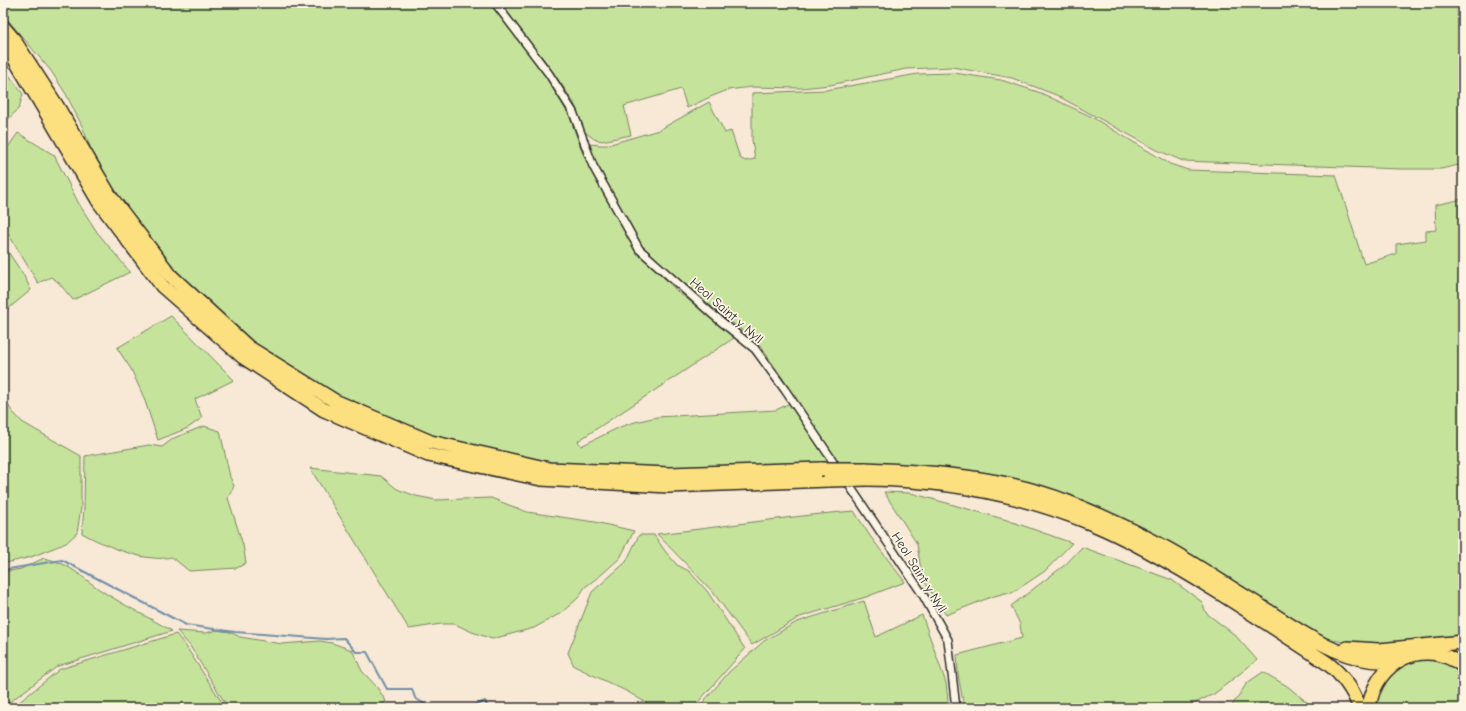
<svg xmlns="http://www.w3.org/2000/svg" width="1466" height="711" font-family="'Comic Neue',sans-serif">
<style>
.green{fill:#c5e39b;stroke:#788763}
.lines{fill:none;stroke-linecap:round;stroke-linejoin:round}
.stream{stroke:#6f90a8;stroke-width:2}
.street-casing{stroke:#2b2b2b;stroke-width:10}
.highway-casing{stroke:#2b2b2b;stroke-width:16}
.street{stroke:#fcf5e5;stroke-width:7}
.highway{stroke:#fce080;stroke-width:13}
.highway-bridge-casing{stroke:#2b2b2b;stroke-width:16;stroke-linecap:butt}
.highway-bridge{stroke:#fce080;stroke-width:13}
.labels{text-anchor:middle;stroke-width:3.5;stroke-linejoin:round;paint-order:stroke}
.street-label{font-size:13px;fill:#2b2b2b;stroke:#fcf5e5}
</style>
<rect width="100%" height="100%" fill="#f8e8d6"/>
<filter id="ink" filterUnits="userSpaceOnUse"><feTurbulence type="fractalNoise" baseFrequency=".025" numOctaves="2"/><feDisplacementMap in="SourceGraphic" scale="8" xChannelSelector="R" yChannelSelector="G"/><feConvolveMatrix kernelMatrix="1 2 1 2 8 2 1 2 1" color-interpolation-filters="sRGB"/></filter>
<g filter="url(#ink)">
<path class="green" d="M3,3H491L545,75L569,115L583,154L636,249L678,292L737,336L578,441L581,446L620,427L635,422L657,417L776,410L790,403L831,463L588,473L428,440L335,399L278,362L229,324L181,276L120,201L91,149L82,126L66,94L51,71L3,14Z
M498,3H1463V164L1441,169H1400L1183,161L1157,150L1056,95L1012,78L952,67L906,69L830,85L802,88L751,87L728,90L710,97L687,108L681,89L624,106L631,135L602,141L594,139L585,132L582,128L580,118L574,103L564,88L545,61Z
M3,67L23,94L19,108L3,125Z
M954,73L1001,80L1041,93L1090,116L1170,164L1188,170L1336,175L1364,264L1396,254V244L1426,240V231L1436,230L1435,205L1463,199V637L1356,645L1325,638L1082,501L1010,478L952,468L836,463L793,399L783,379L759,344L677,279L660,262L642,247L596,165L588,144L601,145H607L659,130L709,102L725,133L731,131L740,158L745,161L755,159L752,140V93L826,90L918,74Z
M18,133L54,155L79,204L97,232L130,272L73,300L58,282L51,277L38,283L3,225V154Z
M3,244L24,276L31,290L3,313Z
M171,316L234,380L195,399L202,418L188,428L158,440L144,398L131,369L117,348Z
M3,396L11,410L22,422L81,456V508L77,533L66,543L31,557L6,563L3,565Z
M204,426L220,431L230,477L234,486L228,498L243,545L246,563L237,568L189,571L172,557C166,558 159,559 153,558C133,557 99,543 82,533L84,507L85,456L149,445L162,447L174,438Z
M310,468L381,476L397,489L416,496L436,500L491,498L527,512L595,522L634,531L620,558L601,575L585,587L578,598L561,613L534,628L492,639L472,632L455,624H441L409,629Z
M884,492L911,493L1007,520L1072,543L1045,571L1012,593H1005L991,597L946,615L924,581L920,564L917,544Z
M854,511L870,536L905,582L866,597L800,617L752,645L712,591L657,534C723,527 788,516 854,511Z
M639,535H654L665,551L677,565L689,571L707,591L745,649L693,708H655L628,692L574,666L568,653L592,592L626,562Z
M1082,547L1172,580L1202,602L1206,613L1235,635L1257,660L1214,694L1184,708H964L958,674L957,655L1022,638L1020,624L1011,606L1066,564Z
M44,558C71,563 84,580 105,593C127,607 150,618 172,631L58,666L7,704L3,701V572L21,569Z
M864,601L876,637L922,615L946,683L949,708H698L729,672L764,641L797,622Z
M217,630L230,632L240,637L282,644L320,641L332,643L352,650L362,671L376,686L386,701L379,708H232L225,703L190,646L177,631L206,633Z
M176,634L185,645L223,704L228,708H12L60,669Z
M1463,646V660L1443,649Z
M1429,659C1442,660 1455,664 1463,674V704L1458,708H1374C1382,676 1397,662 1429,659Z
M1263,672L1287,686L1314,708H1213L1220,704L1231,707L1247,683Z"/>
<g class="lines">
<path class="stream" d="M3,570L62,560L186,625L235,632L326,639L344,638L356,652H367L387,689H412L415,698L431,708
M470,708L485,701L488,708"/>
<defs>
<path id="street" d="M495,3L549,74L573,112L593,166L639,249L712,314L755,349L785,390L839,470
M845,479L923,595L948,640L956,708"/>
<path id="highway" d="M3,27L14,40L57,106L110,196L171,276L248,347L335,401L431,442L549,469L669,474L821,469
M3,44L11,53L99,202L162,286L243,357L324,410L428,455L541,479L668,486L829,480
M865,469C933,472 1004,477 1068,502C1110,519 1151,538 1190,562C1213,576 1236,591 1259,605C1300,631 1349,669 1399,660
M868,479C945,480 1021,494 1093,524C1136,542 1178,567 1218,592C1255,615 1291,639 1327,663C1343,675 1353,690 1360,708
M1347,648L1379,650L1463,642
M1369,708C1375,661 1424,636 1463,666"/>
</defs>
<use href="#street" class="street-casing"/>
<use href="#highway" class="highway-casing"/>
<use href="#street" class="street"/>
<use href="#highway" class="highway"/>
<defs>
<path id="highway-bridge" d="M821,469H865
M829,480L868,479"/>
</defs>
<use href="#highway-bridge" class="highway-bridge-casing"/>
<use href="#highway-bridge" class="highway-bridge"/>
</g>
</g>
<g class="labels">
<g class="street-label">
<text transform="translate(727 310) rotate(41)" y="5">Heol Saint y Nyll</text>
<text transform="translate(920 572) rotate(58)" y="5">Heol Saint y Nyll</text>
</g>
</g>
<rect width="1466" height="711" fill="none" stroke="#fcf5e5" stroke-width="16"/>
<rect x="8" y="8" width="1450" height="695" fill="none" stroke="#2b2b2b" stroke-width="1.5" filter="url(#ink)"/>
</svg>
